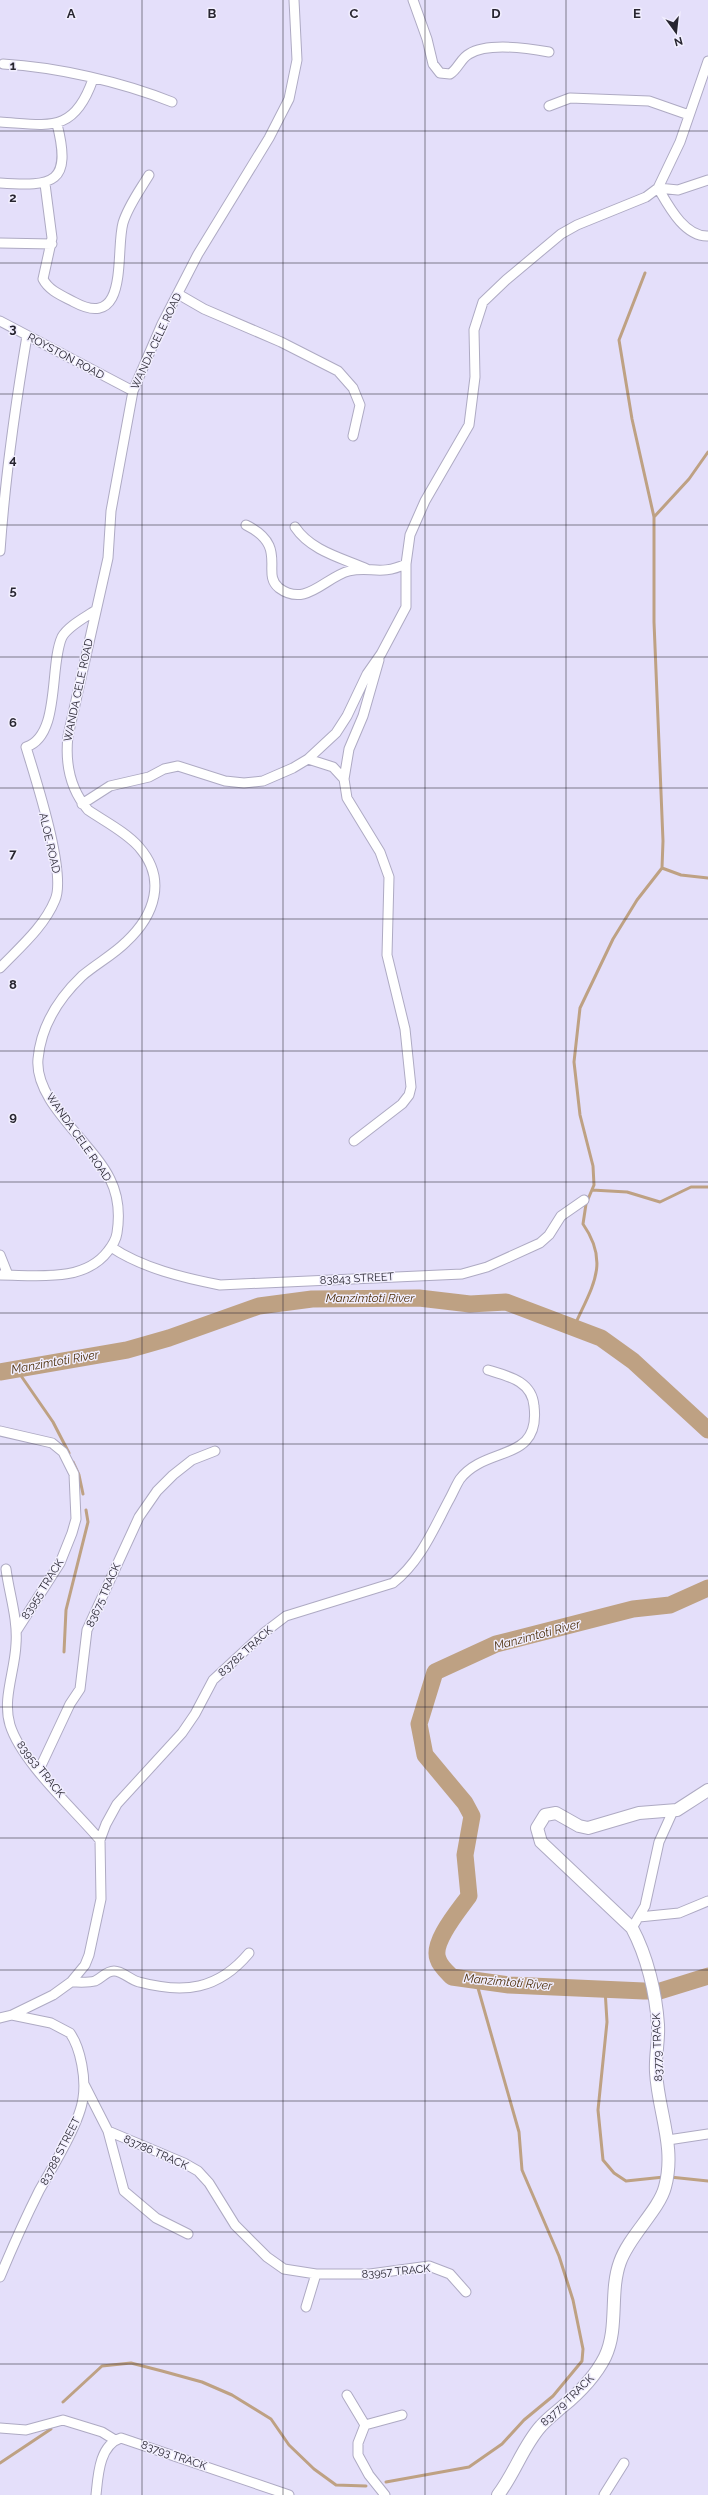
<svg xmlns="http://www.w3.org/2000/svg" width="708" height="2495" font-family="Raleway,sans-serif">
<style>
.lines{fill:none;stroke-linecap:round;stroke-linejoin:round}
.stream{stroke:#bea183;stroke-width:3}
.river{stroke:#bea183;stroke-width:17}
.minor-casing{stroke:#aeaac3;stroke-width:11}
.tertiary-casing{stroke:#aeaac3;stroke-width:14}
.minor{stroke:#fff;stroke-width:9}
.tertiary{stroke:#fff;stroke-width:12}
.grid{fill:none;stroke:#282630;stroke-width:1;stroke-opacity:0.55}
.labels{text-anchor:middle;stroke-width:3;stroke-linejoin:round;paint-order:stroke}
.street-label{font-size:11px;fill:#282630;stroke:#f1eefe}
.water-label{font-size:12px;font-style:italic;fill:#4c2e08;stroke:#f1eefe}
.grid-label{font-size:13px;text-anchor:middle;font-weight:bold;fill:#282630;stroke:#f1eefe;stroke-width:3;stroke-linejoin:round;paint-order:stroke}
</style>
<rect width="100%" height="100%" fill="#e4dffa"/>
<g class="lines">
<path class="stream" d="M654,517L689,479L708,452
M662,868L681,875L708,878
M592,1190L627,1192L660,1202L691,1187H708
M574,1327C591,1288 611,1264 583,1224L586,1204L594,1185L593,1166L580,1115L574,1062L580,1008L613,939L637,900L662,868L663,841L654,622V517L632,419L619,340L645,273
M17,1370L53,1422L69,1453
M73,1462L79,1475L83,1494
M64,1652L66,1610L88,1522L86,1510
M605,1989L607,2022L598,2110L603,2160L614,2173L626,2181L664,2177
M670,2177L708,2181
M63,2402L102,2366L131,2363L162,2371L202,2382L232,2395L271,2419L289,2445L314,2469L336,2485L366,2486
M0,2463L51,2429
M386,2482L469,2467L502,2444L524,2420L553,2396L582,2361L583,2349L573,2300L559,2256L522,2170L519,2132L476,1981"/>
<path class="river" d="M0,1372L127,1350L169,1338L259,1306L312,1299L419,1298L470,1304L506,1302L601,1338L633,1361L708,1430
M708,1588L670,1605L633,1609L496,1644L435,1672L419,1724L425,1755L465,1803L472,1816L465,1855L469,1896C460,1909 431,1942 438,1959C440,1966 447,1972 452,1977L509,1985L644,1991H660L708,1976"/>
<defs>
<path id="minor" d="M413,0L427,39L433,64L440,73L450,74C458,69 461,58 469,54C488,42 527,48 549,52
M3,64C57,67 122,82 172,102
M549,106L570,98L649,101L689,115
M0,122C49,125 74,134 93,79
M0,183C54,187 72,183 57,124
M45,184L52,238L43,279C49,291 63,296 74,302C130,332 115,251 123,223C128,206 140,190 149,175
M658,188C668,205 684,237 708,236
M658,188L678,190L708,180
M0,243L52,244
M178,294L204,309L281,342L338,371L353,388L360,405L353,436
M0,321L133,391
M246,525C290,547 260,573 279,588C306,608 325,577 349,571C371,566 380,576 406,564
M295,527C311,551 342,558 367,569
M0,551C5,479 15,407 27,336
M308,759L333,767L344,779
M82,804L110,786L149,777L164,769L178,766L225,781L244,783L263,781L293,768L308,759L336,733L347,716L367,674L381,654L406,607V564L410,535L425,501L469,425L475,377L474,330L483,302L506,280L561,234L577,225L646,197L658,188L680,142L708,61
M0,968C19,948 44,927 55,900C67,874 35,777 26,747C61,736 49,665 62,637C68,626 86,617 96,610
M354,1141L402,1104L409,1095L411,1087L405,1029L387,955L389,877L380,852L347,798L344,779L349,749L363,716L379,660
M111,1247C142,1268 184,1278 220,1285L462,1274L487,1267L540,1243L549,1235L561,1216L584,1200
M0,1255L8,1275
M0,1275C36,1275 84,1283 108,1251C112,1246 116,1240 117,1233C120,1214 119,1197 110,1179C93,1143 34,1102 38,1059C41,1026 58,999 82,976C96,964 113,955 126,942C155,915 167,879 139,847C126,832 104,821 88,810C70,789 65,763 68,736L108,558L111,511L133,391L162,324L198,254L269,138L289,99L297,60L294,0
M0,1431L52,1443L63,1452L74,1474L76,1519L72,1533L60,1563L17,1630
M6,1569C9,1593 18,1619 16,1644C15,1671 2,1699 10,1725C22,1763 74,1809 100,1840
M39,1770L70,1704L80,1689L87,1630L139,1517L157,1491L173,1475L192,1460L215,1451
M639,1917L679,1913L708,1901
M632,1928L645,1906L659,1842L673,1811
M71,1982C78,1982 88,1983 95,1981C102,1978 106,1971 114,1971C123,1971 130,1980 139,1982C184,1994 218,1990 249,1953
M0,2018L12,2015L53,1995L71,1982L85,1965L89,1955L101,1899L100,1840L106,1824L117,1804L182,1733L195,1714L213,1680L265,1632L286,1616L393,1583C420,1562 433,1530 449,1500C453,1493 456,1485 460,1479C486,1445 541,1463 534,1406C532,1381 508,1376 488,1370
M84,2084L108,2131L124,2191L156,2218L188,2234
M108,2131L184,2163L198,2171L209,2183L235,2225L267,2257L284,2269L316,2274L306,2307
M668,2140L708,2134
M316,2274H370L429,2266L450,2274L466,2292
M0,2277C12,2248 25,2219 39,2191C52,2168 80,2123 83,2098C86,2079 81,2049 70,2033L51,2023L12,2015
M347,2395L365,2425
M0,2428L26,2430L63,2420L102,2432L115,2440
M96,2495C98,2476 99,2445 121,2438L289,2495
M385,2495L369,2475L358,2455V2443L365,2425L402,2415
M604,2495L624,2463"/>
<path id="tertiary" d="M498,2495C515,2473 523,2446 541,2426C547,2419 555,2413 562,2407C579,2393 595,2377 605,2357C619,2328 609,2292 620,2262C629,2236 659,2210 665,2187C676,2147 658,2111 656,2072C655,2056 659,2040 658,2025C656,1993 647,1956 632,1928L541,1842L537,1828L545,1815L556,1813L579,1826L588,1828L639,1813L677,1810L708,1790"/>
</defs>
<use href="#minor" class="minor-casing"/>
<use href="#tertiary" class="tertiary-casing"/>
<use href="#minor" class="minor"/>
<use href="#tertiary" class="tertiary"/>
</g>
<path class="grid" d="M142,0V2495M283,0V2495M425,0V2495M566,0V2495M0,131H708M0,263H708M0,394H708M0,525H708M0,657H708M0,788H708M0,919H708M0,1051H708M0,1182H708M0,1313H708M0,1444H708M0,1576H708M0,1707H708M0,1838H708M0,1970H708M0,2101H708M0,2232H708M0,2364H708"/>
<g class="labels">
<g class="street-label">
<text transform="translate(156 341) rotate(-65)" y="4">WANDA CELE ROAD</text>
<text transform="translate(66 356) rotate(28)" y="4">ROYSTON ROAD</text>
<text transform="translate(78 690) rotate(-78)" y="4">WANDA CELE ROAD</text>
<text transform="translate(50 843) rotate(77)" y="4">ALOE ROAD</text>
<text transform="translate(79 1137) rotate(55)" y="4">WANDA CELE ROAD</text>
<text transform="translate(357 1278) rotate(-3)" y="4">83843 STREET</text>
<text transform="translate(42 1589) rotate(-58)" y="4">83955 TRACK</text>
<text transform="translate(103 1595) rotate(-66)" y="4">83675 TRACK</text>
<text transform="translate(245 1651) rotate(-42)" y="4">83782 TRACK</text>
<text transform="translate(41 1769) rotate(51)" y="4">83953 TRACK</text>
<text transform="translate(657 2047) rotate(-92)" y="4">83779 TRACK</text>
<text transform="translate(60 2151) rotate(-63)" y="4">83788 STREET</text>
<text transform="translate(156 2152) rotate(24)" y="4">83786 TRACK</text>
<text transform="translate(396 2271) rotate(-5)" y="4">83957 TRACK</text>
<text transform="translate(567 2400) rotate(-44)" y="4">83779 TRACK</text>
<text transform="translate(174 2455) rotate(19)" y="4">83793 TRACK</text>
</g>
<g class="water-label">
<text x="370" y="1302">Manzimtoti River</text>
<text transform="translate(55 1362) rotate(-10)" y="4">Manzimtoti River</text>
<text transform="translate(537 1635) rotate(-15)" y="4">Manzimtoti River</text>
<text transform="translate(508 1982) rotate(5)" y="4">Manzimtoti River</text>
</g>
</g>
<g class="grid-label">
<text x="71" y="18">A</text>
<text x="212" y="18">B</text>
<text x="354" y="18">C</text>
<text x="496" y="18">D</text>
<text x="637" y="18">E</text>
<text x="13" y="70">1</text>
<text x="13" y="202">2</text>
<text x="13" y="333">3</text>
<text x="13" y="464">4</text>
<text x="13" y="595">5</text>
<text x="13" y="727">6</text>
<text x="13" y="858">7</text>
<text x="13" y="989">8</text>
<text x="13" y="1121">9</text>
</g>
<g transform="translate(676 32) rotate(165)" stroke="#f1eefe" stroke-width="3" paint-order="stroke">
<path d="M0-3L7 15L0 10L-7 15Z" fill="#282630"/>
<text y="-6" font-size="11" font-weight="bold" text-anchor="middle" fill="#282630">N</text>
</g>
</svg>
